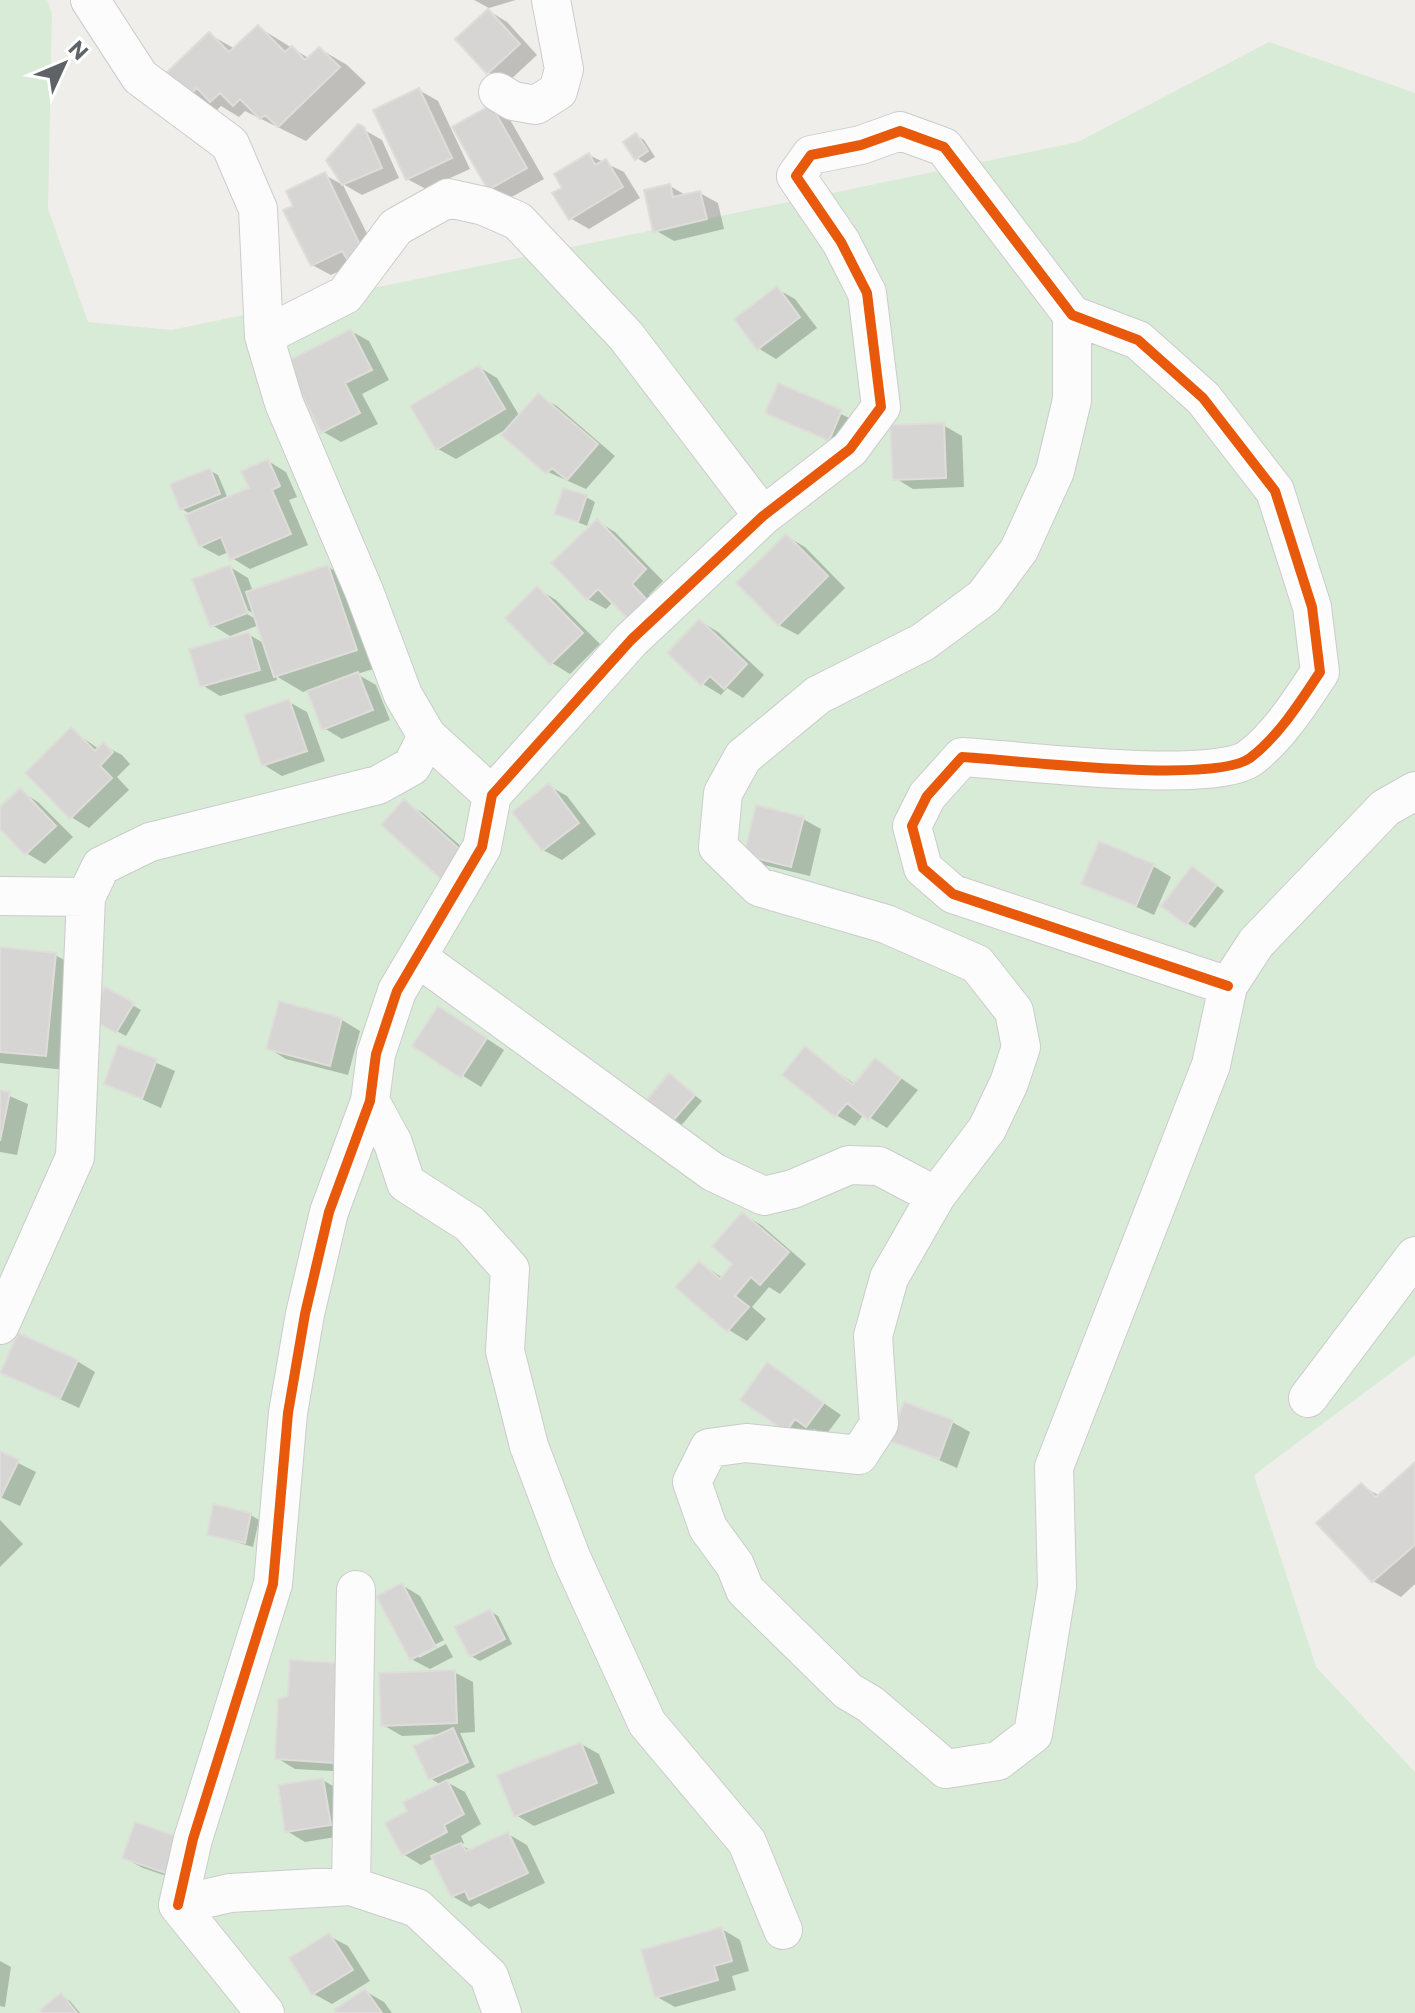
<svg xmlns="http://www.w3.org/2000/svg" width="1415" height="2013" font-family="Commissioner,sans-serif">
<style>
.green{fill:#d8ebd6}
.shadow{fill:#0003;fill-rule:evenodd}
.building{fill:#d6d5d3;stroke:#deddd9;stroke-width:2}
.lines{fill:none;stroke-linecap:round;stroke-linejoin:round}
.minor-casing{stroke:#cbcccc;stroke-width:40}
.minor{stroke:#fdfcfc;stroke-width:38}
.cycleway-casing{stroke:#fff;stroke-width:15}
.cycleway{stroke:#e8590c;stroke-width:10}
</style>
<rect width="100%" height="100%" fill="#efeeea"/>
<path class="green" d="M0,0H47L52,13L48,209L88,322L171,330L1078,142L1269,42L1415,93V1355L1254,1475L1316,1667L1415,1772V2013H0Z"/>
<path class="shadow" d="M474,0H516L489,8Z
M489,11L507,22L537,55L507,83L488,72Z
M258,27L310,59L320,49L347,65L366,83L306,141L245,111L239,117L221,106L215,112L187,97L209,34L235,49Z
M419,90L438,101L470,169L426,189L407,179Z
M491,107L509,118L544,179L508,199L489,189Z
M359,127L382,140L399,178L362,195L343,184Z
M636,135L644,140L655,157L645,163L637,158Z
M589,155L624,172L640,198L589,229L570,218L565,188Z
M325,175L343,185L381,262L357,263L331,275L312,265L295,207Z
M670,186L687,196L700,193L718,203L724,229L674,241L655,230Z
M777,289L795,299L817,328L776,359L758,348Z
M351,331L369,341L389,380L362,394L378,424L341,442L322,431Z
M479,367L497,378L520,417L538,396L557,406L615,456L586,489L548,472L504,435L510,427L456,459L438,449Z
M779,385L860,423L848,450L767,412Z
M943,425L962,436L964,487L913,489L895,478Z
M268,461L286,472L297,497L289,500L308,545L250,569L232,558L229,552L219,556L200,546L192,515L182,509L209,470L218,475L228,499L252,489Z
M586,497L595,502L587,526L556,513Z
M597,521L615,532L663,581L649,595L667,615L613,602L606,609L588,599Z
M786,536L805,547L845,588L798,635L779,625Z
M230,567L248,578L253,592L328,567L356,583L383,666L357,674L376,685L390,720L342,739L324,728L309,690L303,692L276,676L277,680L220,696L202,685L248,634L265,644L259,625L230,636L212,625ZM240,606L256,615V619L238,609Z
M538,589L556,600L600,644L570,674L552,663Z
M700,621L718,632L764,675L743,698L727,688L721,695L703,684L670,653Z
M289,702L307,712L325,761L282,776L264,765Z
M71,730L99,749L103,745L122,755L130,764L117,777L129,790L89,828L71,817Z
M549,786L567,796L596,834L562,860L543,850Z
M20,791L38,802L73,837L45,864L26,853L0,826V810Z
M404,802L423,813L481,864L384,825Z
M803,819L821,829L810,876L764,865L746,854Z
M1153,866L1171,877L1154,915L1084,883Z
M1201,873L1224,891L1195,928L1187,923Z
M0,949L55,955L83,970L74,1071L0,1063Z
M106,990L141,1010L126,1036L91,1017Z
M280,1004L342,1020L360,1031L348,1075L286,1059L268,1048Z
M457,1019L504,1050L481,1087L415,1046Z
M120,1047L175,1071L161,1108L106,1083Z
M805,1049L856,1085L875,1060L918,1090L887,1128L864,1114L855,1126L836,1115Z
M670,1076L702,1101L674,1134Z
M0,1092L28,1104L17,1155L0,1152Z
M743,1214L761,1225L806,1264L780,1294L769,1287L752,1307L766,1319L747,1341L729,1330L678,1287L699,1263L723,1278L735,1264Z
M77,1361L95,1372L79,1408L2,1372Z
M767,1364L841,1415L825,1436L814,1429L805,1441L787,1431Z
M952,1422L970,1432L957,1468L893,1440Z
M0,1454L36,1472L20,1506L0,1497Z
M1415,1464V1584L1401,1597L1373,1581L1362,1486L1380,1496Z
M251,1515L259,1520L253,1547L209,1534Z
M0,1520L23,1544L0,1567Z
M402,1585L420,1596L453,1657L430,1669L411,1659ZM444,1640L446,1644L419,1658V1653Z
M490,1611L498,1616L512,1644L480,1661L471,1656Z
M454,1672L473,1682L475,1732L460,1733L475,1767L445,1781L465,1792L481,1824L461,1836L464,1843L461,1845L472,1851L508,1834L527,1845L545,1883L489,1909L479,1903L471,1907L452,1896L434,1858L421,1865L403,1854L410,1812L441,1785L430,1778L445,1734L402,1736L383,1725Z
M290,1697L352,1772L295,1769L277,1758Z
M581,1744L599,1754L615,1793L534,1826L516,1815Z
M323,1780L341,1791L348,1835L305,1842L287,1831Z
M136,1825L190,1884L143,1868L124,1858Z
M722,1929L740,1940L749,1971L732,1976L736,1990L675,2007L657,1997Z
M329,1936L348,1946L370,1981L332,2004L314,1994Z
M0,1961L11,1967L5,2007L0,2006Z
M365,1991L384,2002L392,2013H338Z
M61,1996L70,2001L80,2013H45Z"/>
<path class="building" d="M488,9L520,44L487,74L455,39Z
M258,25L285,52L292,46L305,60L319,47L340,67L278,127L265,115L260,119L240,99L233,106L220,93L210,102L197,88L186,98L164,75L209,32L229,52Z
M419,88L452,158L406,180L373,110Z
M491,105L527,168L488,190L452,127Z
M358,124L364,127L382,168L342,185L326,160Z
M636,133L648,151L635,160L623,142Z
M589,153L595,165L606,159L623,187L569,220L552,193L562,188L554,174Z
M325,172L363,251L347,259L342,251L311,266L283,210L293,206L286,191Z
M670,184L673,197L700,191L707,219L653,232L644,190Z
M777,286L800,317L757,350L734,319Z
M351,329L372,370L345,383L360,413L321,433L285,362Z
M479,365L505,409L436,450L410,406Z
M778,383L842,410L829,441L765,413Z
M538,393L598,444L567,480L552,468L546,474L501,435Z
M944,423L946,478L893,480L890,425Z
M268,459L280,486L272,490L291,534L230,560L221,537L199,547L185,515L249,488L241,471Z
M210,468L220,494L180,510L170,484Z
M563,488L587,495L578,522L554,514Z
M597,519L646,569L632,584L650,603L631,622L598,589L587,600L551,563Z
M786,534L828,576L778,626L736,583Z
M230,565L248,613L210,627L192,579Z
M328,565L357,650L274,677L246,592Z
M537,586L583,633L550,665L505,618Z
M699,619L747,664L724,689L710,676L701,686L667,653Z
M249,632L260,670L200,687L189,649Z
M358,672L373,710L322,730L307,691Z
M289,699L307,751L262,766L244,715Z
M71,727L95,751L103,742L113,752L100,766L112,778L70,819L25,773Z
M549,783L579,823L542,851L512,812Z
M20,788L56,826L25,855L0,829V807Z
M404,799L464,853L441,879L381,825Z
M756,805L804,817L791,867L744,855Z
M1099,841L1154,864L1136,906L1081,884Z
M1192,866L1217,885L1186,925L1161,906Z
M0,947L56,953L46,1056L0,1052Z
M105,987L134,1003L116,1033L88,1017Z
M279,1001L342,1018L330,1066L266,1049Z
M438,1006L487,1038L461,1078L412,1046Z
M118,1044L157,1059L142,1099L104,1084Z
M805,1046L853,1085L875,1058L901,1078L868,1120L847,1103L835,1117L782,1075Z
M669,1073L695,1095L664,1131L639,1109Z
M0,1090L10,1092L0,1141Z
M742,1212L789,1252L760,1285L751,1277L735,1296L749,1307L727,1332L675,1287L699,1261L720,1279L732,1264L712,1246Z
M18,1333L78,1360L60,1399L0,1373Z
M767,1362L824,1403L806,1427L795,1419L786,1432L740,1400Z
M904,1402L953,1420L939,1459L890,1441Z
M0,1451L19,1460L1,1497H0Z
M1415,1462V1545L1372,1582L1316,1523L1361,1483L1376,1497Z
M213,1504L251,1513L245,1543L207,1535Z
M402,1583L436,1647L410,1660L376,1596Z
M490,1609L505,1639L470,1657L454,1627Z
M290,1660L339,1663L334,1763L275,1759L278,1699L288,1696Z
M455,1670L457,1723L381,1726L379,1673Z
M453,1728L468,1762L429,1780L413,1746Z
M581,1742L597,1783L514,1817L497,1775Z
M323,1778L331,1825L285,1832L278,1785Z
M447,1780L464,1814L444,1825L447,1832L402,1856L385,1823L407,1811L403,1802Z
M135,1822L184,1839L171,1875L122,1858Z
M508,1832L528,1873L469,1900L465,1891L451,1897L431,1856L461,1843L466,1851Z
M722,1927L732,1961L714,1966L718,1980L655,1998L641,1950Z
M329,1933L353,1970L312,1995L289,1958Z
M365,1989L382,2013H336L334,2010Z
M61,1993L77,2013H42L40,2010Z"/>
<g class="lines">
<defs>
<path id="minor" d="M90,0L140,77L230,144L258,209L264,336L284,403L364,591L403,695L427,736L492,795
M498,92L513,101L536,105L558,91L564,69L551,0
M1072,315V400L1055,471L1019,550L984,597L923,642L818,695L743,757L723,793L718,847L759,887L886,924L977,964L1014,1011L1021,1047L1009,1083L987,1129L936,1196L889,1278L873,1336L879,1424L859,1455L746,1443L709,1448L692,1482L708,1528L735,1565L745,1590L848,1691L870,1704L946,1769L998,1761L1033,1734L1057,1587L1054,1467L1211,1065L1228,986L1256,943L1385,808L1415,791
M264,336L345,295L396,227L448,198L484,206L518,221L626,336L763,516
M0,896L86,897
M417,957L713,1172L764,1196L793,1189L849,1165L879,1166L936,1196
M370,1101L393,1143L406,1183L470,1224L510,1269L505,1351L529,1446L571,1557L647,1723L747,1842L783,1930
M0,1325L75,1157L86,897L101,866L150,842L378,785L412,766L427,736
M1308,1398L1415,1256
M351,1886L356,1590
M178,1905L193,1839L273,1584L288,1413L305,1314L329,1212L370,1101L376,1054L397,991L482,847L492,795L631,640L763,516L850,449L881,407L867,293L841,242L796,176L811,155L861,145L900,131L944,147L1072,315L1138,340L1203,398L1275,491L1312,607L1320,672C1301,701 1278,737 1250,758C1212,785 1016,760 962,757L927,796L912,826L923,868L953,894L1228,986
M178,1905L230,1893L351,1886L417,1908L489,1976L502,2013
M178,1905L265,2013"/>
</defs>
<use href="#minor" class="minor-casing"/>
<use href="#minor" class="minor"/>
<defs>
<path id="cycleway" d="M178,1905L193,1839L273,1584L288,1413L305,1314L329,1212L370,1101L376,1054L397,991L482,847L492,795L631,640L763,516L850,449L881,407L867,293L841,242L796,176L811,155L861,145L900,131L944,147L1072,315L1138,340L1203,398L1275,491L1312,607L1320,672C1301,701 1278,737 1250,758C1212,785 1016,760 962,757L927,796L912,826L923,868L953,894L1228,986"/>
</defs>
<use href="#cycleway" class="cycleway-casing"/>
<use href="#cycleway" class="cycleway"/>
</g>
<g transform="translate(64 64) rotate(46)" stroke="#ffffff" stroke-width="6" paint-order="stroke">
<path d="M0-6L14 30L0 20L-14 30Z" fill="#5f6368"/>
<text y="-12" font-size="22" font-weight="bold" text-anchor="middle" fill="#5f6368">N</text>
</g>
</svg>
